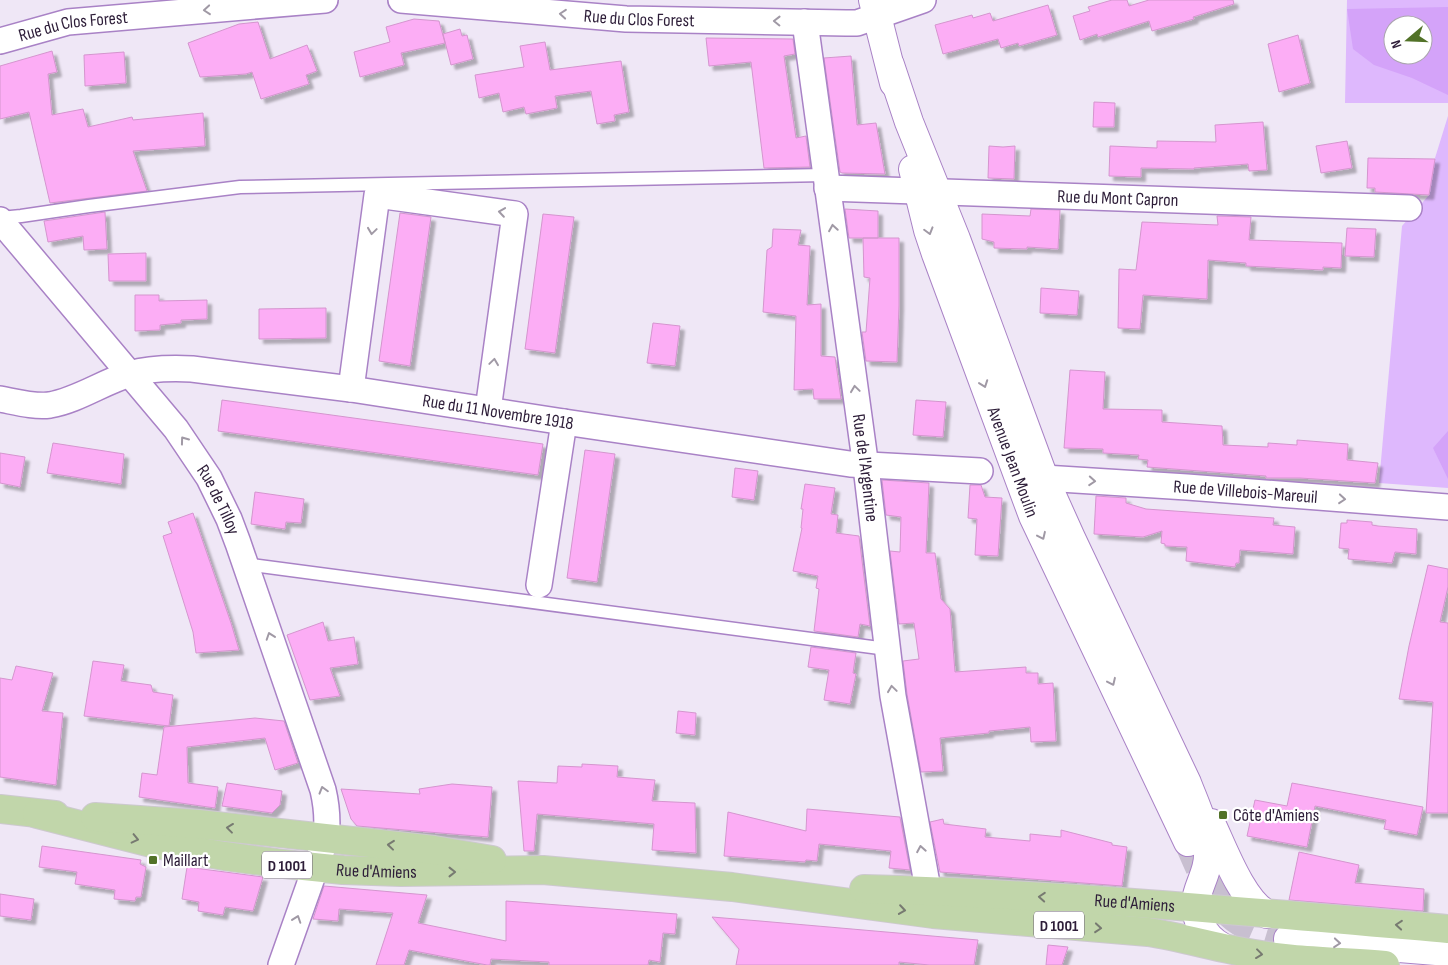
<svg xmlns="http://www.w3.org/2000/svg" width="1448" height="965" font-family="'Sofia Sans Condensed',sans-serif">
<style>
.green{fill:#deb8fd;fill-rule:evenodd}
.forest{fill:#d4a3f9;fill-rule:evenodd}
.building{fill:#fcadf5;stroke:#d495ce;filter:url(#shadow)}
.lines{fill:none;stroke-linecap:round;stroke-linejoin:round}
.secondary-tunnel{stroke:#c8bfd0;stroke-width:28;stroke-dasharray:28 14;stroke-linecap:butt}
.lane-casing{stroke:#a982c6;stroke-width:15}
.street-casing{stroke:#a982c6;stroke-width:28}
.secondary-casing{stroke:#a982c6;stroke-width:30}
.primary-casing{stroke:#cdc9cf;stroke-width:30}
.lane{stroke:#fff;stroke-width:12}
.street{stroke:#fff;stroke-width:25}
.secondary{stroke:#fff;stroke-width:28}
.primary{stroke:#c1d6aa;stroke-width:28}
.oneway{stroke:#a099a5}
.oneway2{stroke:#777a71}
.poi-dot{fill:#527228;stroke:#fff;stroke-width:2}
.labels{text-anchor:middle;stroke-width:4.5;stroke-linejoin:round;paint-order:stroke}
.shield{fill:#fff;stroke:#6c6174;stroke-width:1}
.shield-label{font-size:16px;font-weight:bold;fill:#2d1d38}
.street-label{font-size:18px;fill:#2d1d38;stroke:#fff}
.poi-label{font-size:18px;fill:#2d1d38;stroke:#fff;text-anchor:start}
</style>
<defs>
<filter id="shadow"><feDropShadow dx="4.5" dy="4.5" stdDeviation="1" flood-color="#0004"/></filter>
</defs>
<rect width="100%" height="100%" fill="#efe7f6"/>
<path class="green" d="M1347,0H1448V103H1345ZM1393,25H1423V55H1393Z
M1448,116V488L1379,483L1402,226L1429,195L1435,158Z"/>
<path class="forest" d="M1448,7V95L1412,78L1374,65L1353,49L1347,9ZM1393,25H1423V55H1393Z
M1448,431V479L1433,448Z"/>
<path class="building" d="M1112,0H1127L1129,6L1149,0H1233L1234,4L1193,17L1194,19L1152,31L1149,21L1098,37L1097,34L1080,40L1073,16L1090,11L1088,7Z
M1048,5L1057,35L1019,46L1018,43L1001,48L998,39L943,54L935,25L972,15L973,18L990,13L993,21Z
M414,19L439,21L445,43L401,53L404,65L360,77L354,52L390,42L386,27Z
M258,22L270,59L307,45L317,71L306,75L309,84L261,99L252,72L246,74L200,77L188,43L239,24Z
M460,29L462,36L467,35L473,59L451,65L443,34Z
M1298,35L1310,83L1279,92L1268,44Z
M706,38L793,39L795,54L784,56L796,138L806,136L810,167L764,168L751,62L709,66Z
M545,42L550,70L621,61L629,112L614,115L615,121L597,124L591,91L555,96L557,108L526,114L524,107L503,112L499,93L479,98L475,75L524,67L520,46Z
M52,51L57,72L48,74L52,115L83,109L88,127L132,117L133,120L203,113L205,146L133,151L147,191L50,203L29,112L0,119V66Z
M124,52L126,83L85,86L84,55Z
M851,56L857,125L876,123L885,174L842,173L840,172L824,58Z
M1094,102L1115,103L1114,127H1093Z
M1263,122L1267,170L1249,171L1248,164L1194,168V169L1141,168V177L1109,176L1110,146L1157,148V141L1216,142L1215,125Z
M1347,141L1352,168L1321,173L1316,146Z
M989,146L1003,147L1015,146L1014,179L988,178Z
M1368,158L1435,159L1429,195L1375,192V188H1367Z
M845,209L878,211V238H849Z
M1031,209L1060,210L1058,249L1027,247V249L994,248V242L982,239V214L1030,216Z
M105,212L107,249L84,250L83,236L48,242L44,221Z
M400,213L431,217L410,366L379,361Z
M543,214L574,217L555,353L525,349Z
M1217,216L1251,217L1249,240L1342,243L1341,268L1323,267V270L1246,266V263L1208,260L1207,299L1143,295L1140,329L1118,328L1119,269L1136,270L1142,222L1218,225Z
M1347,228L1376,229L1374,257L1345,256Z
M773,229L801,230L798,245L810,246L807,305L821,304V356L835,357L841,399H814L813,389L794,390L796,316L763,312L767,250L772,247Z
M863,238H899V306L897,362L866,361L862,332H866L870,278L864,277Z
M146,253V281H109L108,254Z
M1041,288L1079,291L1077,315L1040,313Z
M135,295H159V301L207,300V319L181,320V323L160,325V330L135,331Z
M326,308V338L259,339V309Z
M653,323L680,326L675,366L647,363Z
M1070,370L1105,372L1103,409L1162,410V422L1222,426L1223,445L1268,447V443L1297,445V440L1348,444L1347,460L1378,463L1375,483L1300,478H1266V476L1147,467L1148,460L1138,459L1139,455L1103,453V449L1064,448Z
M222,400L543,444L538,475L218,431Z
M916,400L946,402L943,437L913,435Z
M53,443L124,454L121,484L47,473Z
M585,450L615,454L597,582L567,578Z
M0,453L25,457L20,487L0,483Z
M735,468L758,471L754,500L732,497Z
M882,480L929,483L926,553H935L941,599L950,609L955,672L1026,667V673H1038V684L1053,683L1056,741L1031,742L1030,727L989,731V733L940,738L943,771L921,772L907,694L903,661L919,659L914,623L899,624L890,551L900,552L901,517L886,515Z
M805,484L835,488L831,514L838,515L836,533L859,536L870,626L860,624L858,637L814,631L819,589L816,588L818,576L793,571L802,528H801L803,509H801Z
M970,485H981L985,497L1002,498L998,556L975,555L977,519L968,518Z
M255,492L304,499L301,523L286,522L285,529L251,524Z
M1096,496L1126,498V503L1146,509L1274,518L1273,525L1295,527L1293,554L1240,550L1239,563H1236L1235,567L1186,561L1187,547L1165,546V544L1161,543L1162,531L1143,537L1094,534Z
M193,513L231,623L239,650L196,653L193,632L163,536L172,533L168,522Z
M1347,520L1372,522V525L1378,526L1417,529L1416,554L1395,552L1392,563L1348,559L1349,549L1339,548L1341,523H1347Z
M1428,565L1448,569V587L1440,622L1448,623V813H1426L1433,702L1399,699L1409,646Z
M323,622L328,641L354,637L358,664L330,668L340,696L310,700L287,635Z
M811,647L856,653L853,673L856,674L850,704L824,700L829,670L808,667Z
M93,661L124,665L121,681L151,685L153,692L173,695L169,726L84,716Z
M16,666L53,673L42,711L63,713L56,785L0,777V678L12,680Z
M678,711L696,713L695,735L676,733Z
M255,718L284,721L298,763L275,770L265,738L187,747L188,783L218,787L215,808L139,797L142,773L157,775L164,727Z
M582,764L618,766L617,777L655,780L652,801L695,803L696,853L652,850L654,824L537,814L534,851H524L518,781L557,783L558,766L582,767Z
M227,783L282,791L280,805L272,813L222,806Z
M1292,783L1423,807L1417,835L1384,829L1386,820L1315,806L1307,847L1247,836L1255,800L1287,806Z
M452,784L492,787L488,837L357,826L351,819L341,789L420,794L419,789Z
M807,809L900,817L910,870L889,868L891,851L819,844L817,861L806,860L805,862L724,856L728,812L806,831Z
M943,819L944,824L986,829L985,837L1030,841V834L1061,837V830L1112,843V845L1127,847L1122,886L940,872L930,822Z
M42,846L141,860L140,864L146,867L141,897H136L135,901L114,899L115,890L75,884L77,872L39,867Z
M1299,852L1359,865L1355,883L1424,889L1423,911L1289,900Z
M187,867L263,877L253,911L225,907L223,915L198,911L199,902L182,899Z
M324,886L427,895L418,923L506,941V901L677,914L675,934L663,933L660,962L649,960L648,965H549V962L491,959L490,965H487L409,950L404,965H376L393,913L339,909L338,921L313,919Z
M0,894L34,899L31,920L0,916Z
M712,917L760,921L978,940L974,965H929L899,962V965H736L739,949Z
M1048,945L1068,947L1062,965H1046Z"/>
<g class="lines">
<path class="secondary-tunnel" d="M1188,842C1212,897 1223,928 1288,939"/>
<defs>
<path id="lane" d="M0,218L21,216L89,206L240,187L825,175
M245,564L887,649"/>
<g id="street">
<path id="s1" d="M401,0L626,19L846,23H857L923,0"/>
<path id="s2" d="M805,22L867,475L893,696L932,911"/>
<path id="s3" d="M0,41L68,22L325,0"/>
<path id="s4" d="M827,188L1409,208"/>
<path id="s5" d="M0,220L176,429L209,478L229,519L238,543L323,790C327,807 328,821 326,838L281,965"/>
<path d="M351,389L377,195L515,214L488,410"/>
<path id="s6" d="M0,399C16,402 34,407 50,405C78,400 103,382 130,374C150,368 171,368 192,369L351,389L564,422L850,464L980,471"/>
<path id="s7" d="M1044,478L1187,487L1448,507"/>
<path d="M539,585L564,422"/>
</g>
<g id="secondary">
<path d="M873,0L894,83"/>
<path d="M890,65L909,122L956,239L1044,478L1071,538L1187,783C1195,804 1206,827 1208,850C1210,881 1185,895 1201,925C1205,934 1213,942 1222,947"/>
<path id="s8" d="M913,169L928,230L936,254L1033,516L1188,842"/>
<path d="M1211,823C1223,848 1242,901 1267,914"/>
<path d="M1288,939L1448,952"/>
</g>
<g id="primary">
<path d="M0,809L55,815"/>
<path id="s9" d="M37,814L155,844L224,856L284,864L343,870L401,872L543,870L732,887L933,914L1148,932C1180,937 1211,946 1243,952C1289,961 1338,961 1385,965"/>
<path d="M95,817L198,824L434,850L492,860"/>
<path id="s10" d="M864,889C1059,894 1254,912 1448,929"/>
</g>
</defs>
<use href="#lane" class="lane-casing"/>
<use href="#street" class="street-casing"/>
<use href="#secondary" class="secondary-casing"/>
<use href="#primary" class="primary-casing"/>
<use href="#lane" class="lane"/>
<use href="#street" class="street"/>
<use href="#secondary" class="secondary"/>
<use href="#primary" class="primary"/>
</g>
<defs><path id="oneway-chevron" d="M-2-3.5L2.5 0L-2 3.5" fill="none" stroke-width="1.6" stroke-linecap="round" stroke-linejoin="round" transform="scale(1.25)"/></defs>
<g class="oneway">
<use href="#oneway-chevron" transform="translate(207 10) rotate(175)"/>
<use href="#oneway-chevron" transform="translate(563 14) rotate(-175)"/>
<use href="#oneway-chevron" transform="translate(777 21) rotate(-179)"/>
<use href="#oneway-chevron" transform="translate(502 212) rotate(-172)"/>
<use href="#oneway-chevron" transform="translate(833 228) rotate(-99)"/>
<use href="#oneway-chevron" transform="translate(372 231) rotate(98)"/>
<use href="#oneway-chevron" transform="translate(929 231) rotate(74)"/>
<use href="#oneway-chevron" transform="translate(494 362) rotate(-82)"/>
<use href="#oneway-chevron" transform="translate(984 384) rotate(70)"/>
<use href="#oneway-chevron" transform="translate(855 389) rotate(-98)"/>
<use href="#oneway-chevron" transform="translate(184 440) rotate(-126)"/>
<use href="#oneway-chevron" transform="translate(1092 481) rotate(4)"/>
<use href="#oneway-chevron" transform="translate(1342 499) rotate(5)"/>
<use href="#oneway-chevron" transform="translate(1042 536) rotate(65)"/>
<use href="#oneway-chevron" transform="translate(270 636) rotate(-109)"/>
<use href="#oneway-chevron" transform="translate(1112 682) rotate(65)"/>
<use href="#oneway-chevron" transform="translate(892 689) rotate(-98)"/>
<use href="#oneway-chevron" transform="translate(323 790) rotate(-106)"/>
<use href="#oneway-chevron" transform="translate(921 849) rotate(-100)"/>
<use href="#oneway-chevron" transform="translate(297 919) rotate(-71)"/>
<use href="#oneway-chevron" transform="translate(1337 943) rotate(5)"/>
</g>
<g class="oneway2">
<use href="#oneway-chevron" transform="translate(230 828) rotate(-173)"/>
<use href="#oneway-chevron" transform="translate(135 839) rotate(13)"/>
<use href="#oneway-chevron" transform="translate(391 845) rotate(-174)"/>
<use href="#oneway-chevron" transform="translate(452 872)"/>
<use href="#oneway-chevron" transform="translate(1042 897) rotate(-176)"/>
<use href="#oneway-chevron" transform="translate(902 910) rotate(8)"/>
<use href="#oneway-chevron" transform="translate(1399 925) rotate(-175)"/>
<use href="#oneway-chevron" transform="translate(1098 928) rotate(5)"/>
<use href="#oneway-chevron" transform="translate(1259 954) rotate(7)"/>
</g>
<g class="poi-dot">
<rect x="1218" y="810" width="10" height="10" rx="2.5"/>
<rect x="148" y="855" width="10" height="10" rx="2.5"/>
</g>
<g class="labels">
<g class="shield">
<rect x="262" y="851.5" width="50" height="27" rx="4"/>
<rect x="1034" y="911.5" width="50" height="27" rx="4"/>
</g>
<g class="shield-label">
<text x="287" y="871">D 1001</text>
<text x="1059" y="931">D 1001</text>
</g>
<g class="street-label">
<text dy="6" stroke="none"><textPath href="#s1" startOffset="239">Rue du Clos Forest</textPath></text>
<text dy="6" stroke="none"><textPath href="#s3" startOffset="75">Rue du Clos Forest</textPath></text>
<text dy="6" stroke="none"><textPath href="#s4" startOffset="291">Rue du Mont Capron</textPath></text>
<text dy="6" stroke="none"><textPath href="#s6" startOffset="508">Rue du 11 Novembre 1918</textPath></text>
<text dy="6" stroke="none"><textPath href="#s8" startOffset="310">Avenue Jean Moulin</textPath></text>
<text dy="6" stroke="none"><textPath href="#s2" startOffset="450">Rue de l'Argentine</textPath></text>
<text dy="6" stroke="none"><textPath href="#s7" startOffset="202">Rue de Villebois-Mareuil</textPath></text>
<text dy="6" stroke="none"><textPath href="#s5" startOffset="356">Rue de Tilloy</textPath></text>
<text dy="6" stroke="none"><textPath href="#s9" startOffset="345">Rue d'Amiens</textPath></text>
<text dy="6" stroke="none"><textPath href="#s10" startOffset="271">Rue d'Amiens</textPath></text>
</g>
<g class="poi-label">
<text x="1233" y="821">Côte d'Amiens</text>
<text x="163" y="866">Maillart</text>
</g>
</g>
<g transform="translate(1408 40) rotate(251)"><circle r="24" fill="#ffffff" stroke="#aba5af"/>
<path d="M0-4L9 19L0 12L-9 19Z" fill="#527228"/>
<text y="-8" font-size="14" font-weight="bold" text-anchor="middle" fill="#2d1d38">N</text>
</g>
</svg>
